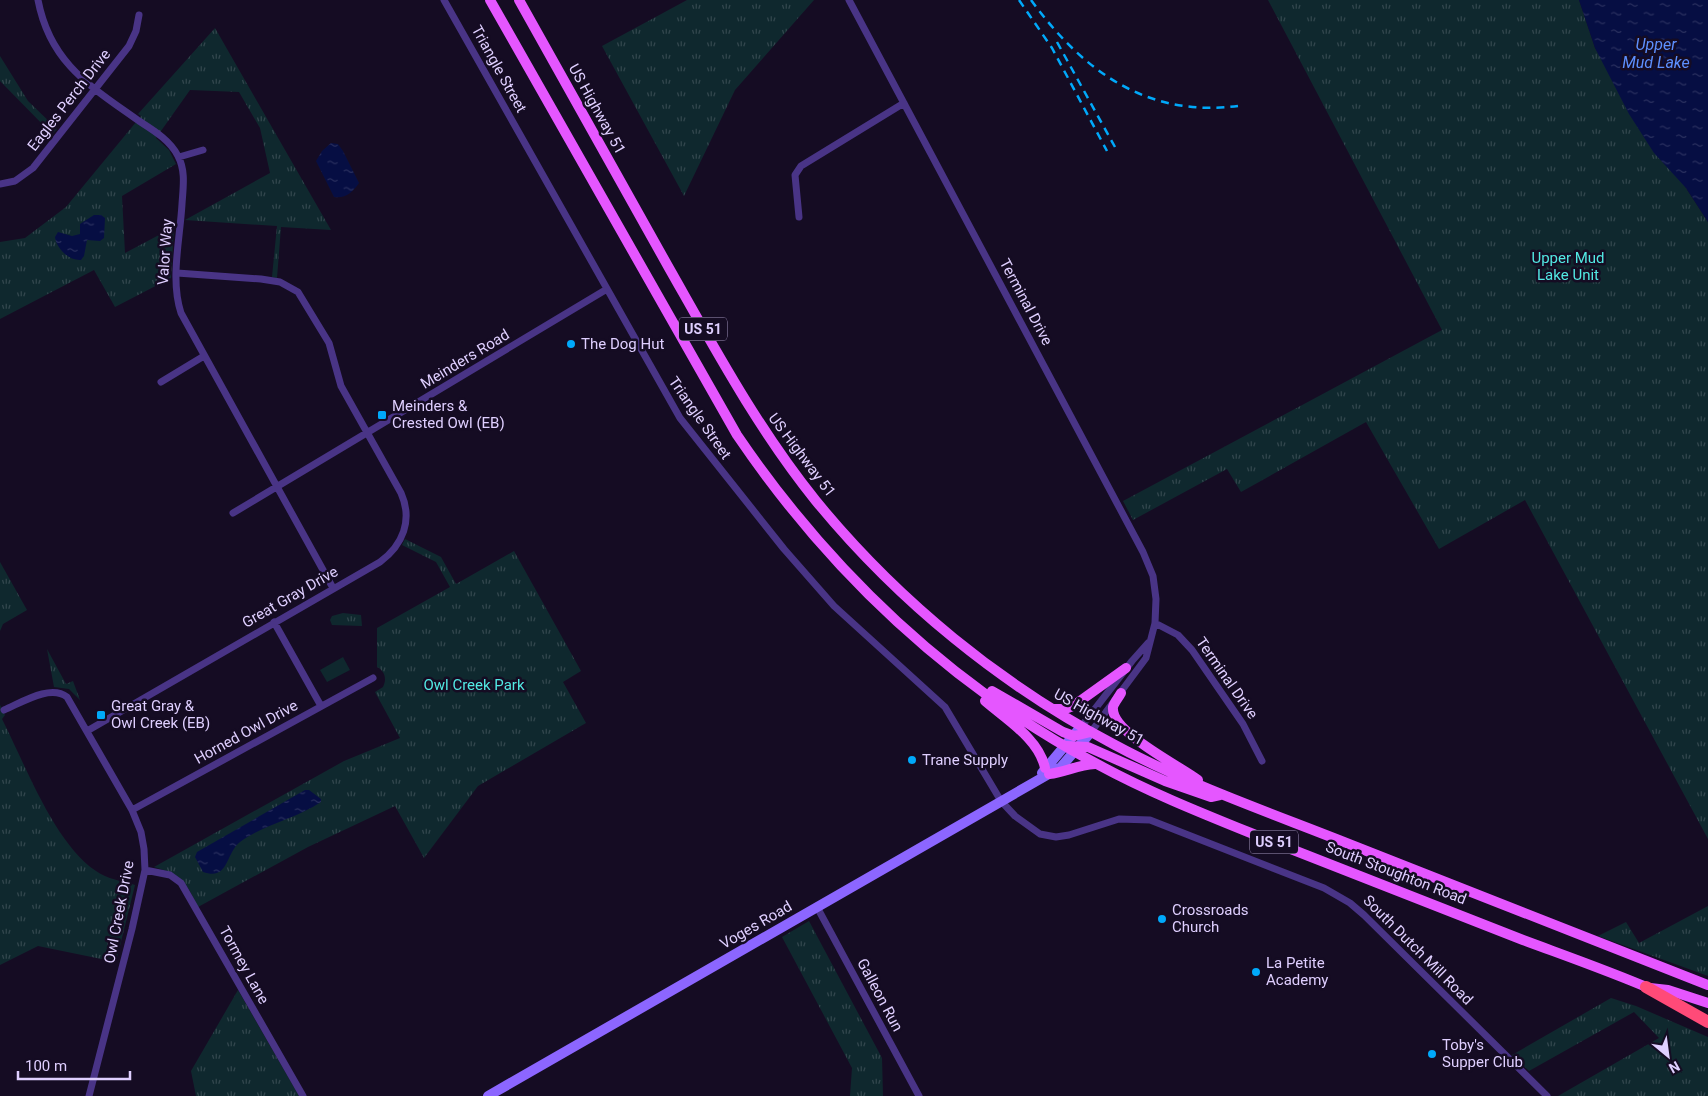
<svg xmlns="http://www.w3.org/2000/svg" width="1708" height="1096" font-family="Roboto,sans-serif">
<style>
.park{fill:url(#park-tufts)}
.garden{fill:#0f282e}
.water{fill:url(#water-ripples)}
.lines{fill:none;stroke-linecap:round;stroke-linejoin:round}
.street{stroke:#493486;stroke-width:7}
.secondary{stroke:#8c66ff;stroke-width:10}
.primary{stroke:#e556ff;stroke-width:10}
.highway{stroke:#ff4a78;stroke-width:12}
.rail{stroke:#00a9fa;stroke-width:2.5;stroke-dasharray:8 6;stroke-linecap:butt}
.poi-dot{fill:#00a9fa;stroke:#150c23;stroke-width:2}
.labels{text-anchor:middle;stroke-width:5;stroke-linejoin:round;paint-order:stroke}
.shield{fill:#150c23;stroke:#a294bd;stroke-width:1}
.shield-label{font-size:14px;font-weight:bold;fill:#dfcfff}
.street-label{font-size:15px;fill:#dfcfff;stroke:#150c23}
.park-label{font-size:15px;fill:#52e8e3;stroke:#150c23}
.poi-label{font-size:15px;fill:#dfcfff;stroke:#150c23;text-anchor:start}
.water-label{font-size:16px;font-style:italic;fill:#5d90ff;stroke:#150c23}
</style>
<defs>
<pattern id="park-tufts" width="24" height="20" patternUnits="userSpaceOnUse" patternTransform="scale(1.25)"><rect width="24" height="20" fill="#0f282e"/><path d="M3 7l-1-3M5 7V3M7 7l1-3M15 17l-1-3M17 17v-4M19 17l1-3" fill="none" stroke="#32464d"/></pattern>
<pattern id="water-ripples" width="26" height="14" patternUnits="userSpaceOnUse" patternTransform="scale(1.25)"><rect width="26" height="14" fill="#060e43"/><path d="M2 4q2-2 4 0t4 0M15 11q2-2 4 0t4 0" fill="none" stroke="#2a305f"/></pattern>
</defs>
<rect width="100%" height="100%" fill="#150c23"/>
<path class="park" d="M687,0H814L735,90L684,196L602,46Z
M1268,0H1579L1595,48L1708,222V839L1525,500L1439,549L1366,422L1241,492L1227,469L1133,520L1123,501L1442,330Z
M215,28L331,230L281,227L277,278L272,277L277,226L185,220L270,173L260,128L239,92L190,90L156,138L169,150L176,164L122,196L125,253L174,227L171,278L115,307L94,270L0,319V242L25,238L66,207L141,116L138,114Z
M0,56L28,101L57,129L52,134L0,81Z
M405,539L441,557L456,584L514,551L581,671L563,682L586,723L478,786L424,858L395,806L308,847L198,907C186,882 182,875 154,867L344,761L400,738L375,692L383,687C387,679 385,671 377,667V628L450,587L436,562L402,545Z
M0,562L27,610L3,624L0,631Z
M343,613L361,615L362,626L332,625L330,620L332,616Z
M47,649L66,684L73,681L80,700L69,689L54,687Z
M0,705L5,715L2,719C25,764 54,843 96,871C107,879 122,881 135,885L116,962L38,946L0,965Z
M1708,906V976L1598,936L1626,922L1639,943Z
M809,921L882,1058L883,1096H850L852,1068L782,937Z
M238,990L299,1096H196L191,1071Z
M1611,998L1636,1006L1708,1037V1096H1558L1659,1038L1634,1012L1529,1071L1512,1055Z"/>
<path class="garden" d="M343,657L350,670L327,682L320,670Z"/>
<path class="water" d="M1579,0H1708V222L1686,188L1654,153L1629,114L1595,48Z
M331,143L338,144L343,151L359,183C353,192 345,199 334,197L316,161L322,151Z
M94,215H101L105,218L104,238L100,241L87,240L84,256L81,260C69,261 56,248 55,237L58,232L72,236L80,234V224Z
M305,790H309L321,799V802C296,819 264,824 240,842C225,854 229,881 203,872L195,857L197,852Z"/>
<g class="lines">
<path class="street" d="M38,0C50,63 90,86 139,121C153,130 170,140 178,156C186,171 183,188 182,204C180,239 170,280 181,313L333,588
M444,0L680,418L784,549L834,606L945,707L1001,801L1015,816L1040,834L1056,837L1069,835L1119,819L1150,820L1324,888L1350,903L1364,915L1547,1096
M849,0L1143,552L1153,576L1156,599L1155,623L1146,658L1091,732
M179,157L203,150
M0,184L15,181L33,168L129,46L136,31L139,15
M799,217L795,175L801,166L904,103
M161,382L204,356
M233,513L607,289
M274,622L321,706
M1155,623L1178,635L1192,650L1243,724L1262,761
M4,710C21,703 50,684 67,697L132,810L141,832L144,849L145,870L132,929L89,1096
M1081,727L1132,661L1148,643
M87,731L380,562C403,545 413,520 401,493L341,386L329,343L298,292L280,282L261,279L177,273
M132,810L373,678
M145,870L170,875L181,883L303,1096
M817,907L919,1096"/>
<path class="secondary" d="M1042,773L1079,729
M488,1096L1061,767L1091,732"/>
<path class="primary" d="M490,0L737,435C830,572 951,686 1097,764C1154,795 1214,818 1273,842C1356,875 1440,907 1523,940C1566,956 1609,971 1651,989
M519,0C569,89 619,179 669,268C715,349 758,429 816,501C898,601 1001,685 1115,745C1191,786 1274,814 1354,846C1472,893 1590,939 1708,985
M992,691L1063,732L1074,736L1091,732
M1121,693C1119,697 1114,703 1113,707C1110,732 1180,766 1198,780
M985,701C1007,720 1039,739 1045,768
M1053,709H1065L1073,706L1126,668
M1067,746L1088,747L1165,781L1211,797L1220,795
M1049,774C1067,772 1076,765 1095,764
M1650,988L1668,990L1708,1003"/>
<path class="highway" d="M1646,987L1708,1022"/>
<path class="rail" d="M1019,0L1052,48L1107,151
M1031,0C1082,70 1146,118 1238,106
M1057,42L1115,147"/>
</g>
<g class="poi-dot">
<circle cx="571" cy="344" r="5"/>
<rect x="377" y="410" width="10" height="10" rx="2.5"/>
<rect x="96" y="710" width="10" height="10" rx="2.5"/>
<circle cx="912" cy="760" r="5"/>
<circle cx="1162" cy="919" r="5"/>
<circle cx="1256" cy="972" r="5"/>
<circle cx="1432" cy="1054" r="5"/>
</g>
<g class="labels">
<g class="shield">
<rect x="679" y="317.5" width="48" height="23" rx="4"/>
<rect x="1250" y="830.5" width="48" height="23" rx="4"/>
</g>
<g class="shield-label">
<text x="703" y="334">US 51</text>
<text x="1274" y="847">US 51</text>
</g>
<g class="street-label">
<text transform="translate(499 69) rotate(61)" y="5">Triangle Street</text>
<text transform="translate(69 100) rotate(-52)" y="5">Eagles Perch Drive</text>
<text transform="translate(597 109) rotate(61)" y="5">US Highway 51</text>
<text transform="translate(165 252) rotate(-86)" y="5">Valor Way</text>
<text transform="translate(1026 302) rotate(62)" y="5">Terminal Drive</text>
<text transform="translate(465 359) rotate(-31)" y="5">Meinders Road</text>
<text transform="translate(700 418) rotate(55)" y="5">Triangle Street</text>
<text transform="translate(802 455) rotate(53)" y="5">US Highway 51</text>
<text transform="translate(290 597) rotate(-30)" y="5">Great Gray Drive</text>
<text transform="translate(1227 678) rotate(55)" y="5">Terminal Drive</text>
<text transform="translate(1099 717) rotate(29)" y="5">US Highway 51</text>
<text transform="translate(246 732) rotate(-29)" y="5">Horned Owl Drive</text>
<text transform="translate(1396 873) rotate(21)" y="5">South Stoughton Road</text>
<text transform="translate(119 912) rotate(-79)" y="5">Owl Creek Drive</text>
<text transform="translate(756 925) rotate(-30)" y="5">Voges Road</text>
<text transform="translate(1418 950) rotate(45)" y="5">South Dutch Mill Road</text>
<text transform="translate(244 965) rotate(61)" y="5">Tormey Lane</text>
<text transform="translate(880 995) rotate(62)" y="5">Galleon Run</text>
</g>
<g class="park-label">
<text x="1568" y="263">Upper Mud<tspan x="1568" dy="17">Lake Unit</tspan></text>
<text x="474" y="690">Owl Creek Park</text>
</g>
<g class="poi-label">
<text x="581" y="349">The Dog Hut</text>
<text x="392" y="411">Meinders &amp;<tspan x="392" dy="17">Crested Owl (EB)</tspan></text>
<text x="111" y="711">Great Gray &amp;<tspan x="111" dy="17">Owl Creek (EB)</tspan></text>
<text x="922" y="765">Trane Supply</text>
<text x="1172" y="915">Crossroads<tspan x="1172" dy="17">Church</tspan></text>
<text x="1266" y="968">La Petite<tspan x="1266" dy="17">Academy</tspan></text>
<text x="1442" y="1050">Toby's<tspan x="1442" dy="17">Supper Club</tspan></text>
</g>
<g class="water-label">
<text x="1656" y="50">Upper<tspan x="1656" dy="18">Mud Lake</tspan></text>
</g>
</g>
<g transform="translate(1668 1056) rotate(151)" stroke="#150c23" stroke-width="4" paint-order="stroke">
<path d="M0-4L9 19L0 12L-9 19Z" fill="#dfcfff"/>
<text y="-8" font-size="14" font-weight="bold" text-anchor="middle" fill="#dfcfff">N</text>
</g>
<path d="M18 1071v8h112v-8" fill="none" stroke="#dfcfff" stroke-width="2.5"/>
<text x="25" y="1071" font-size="15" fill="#dfcfff" stroke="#150c23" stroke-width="4" paint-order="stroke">100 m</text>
</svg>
